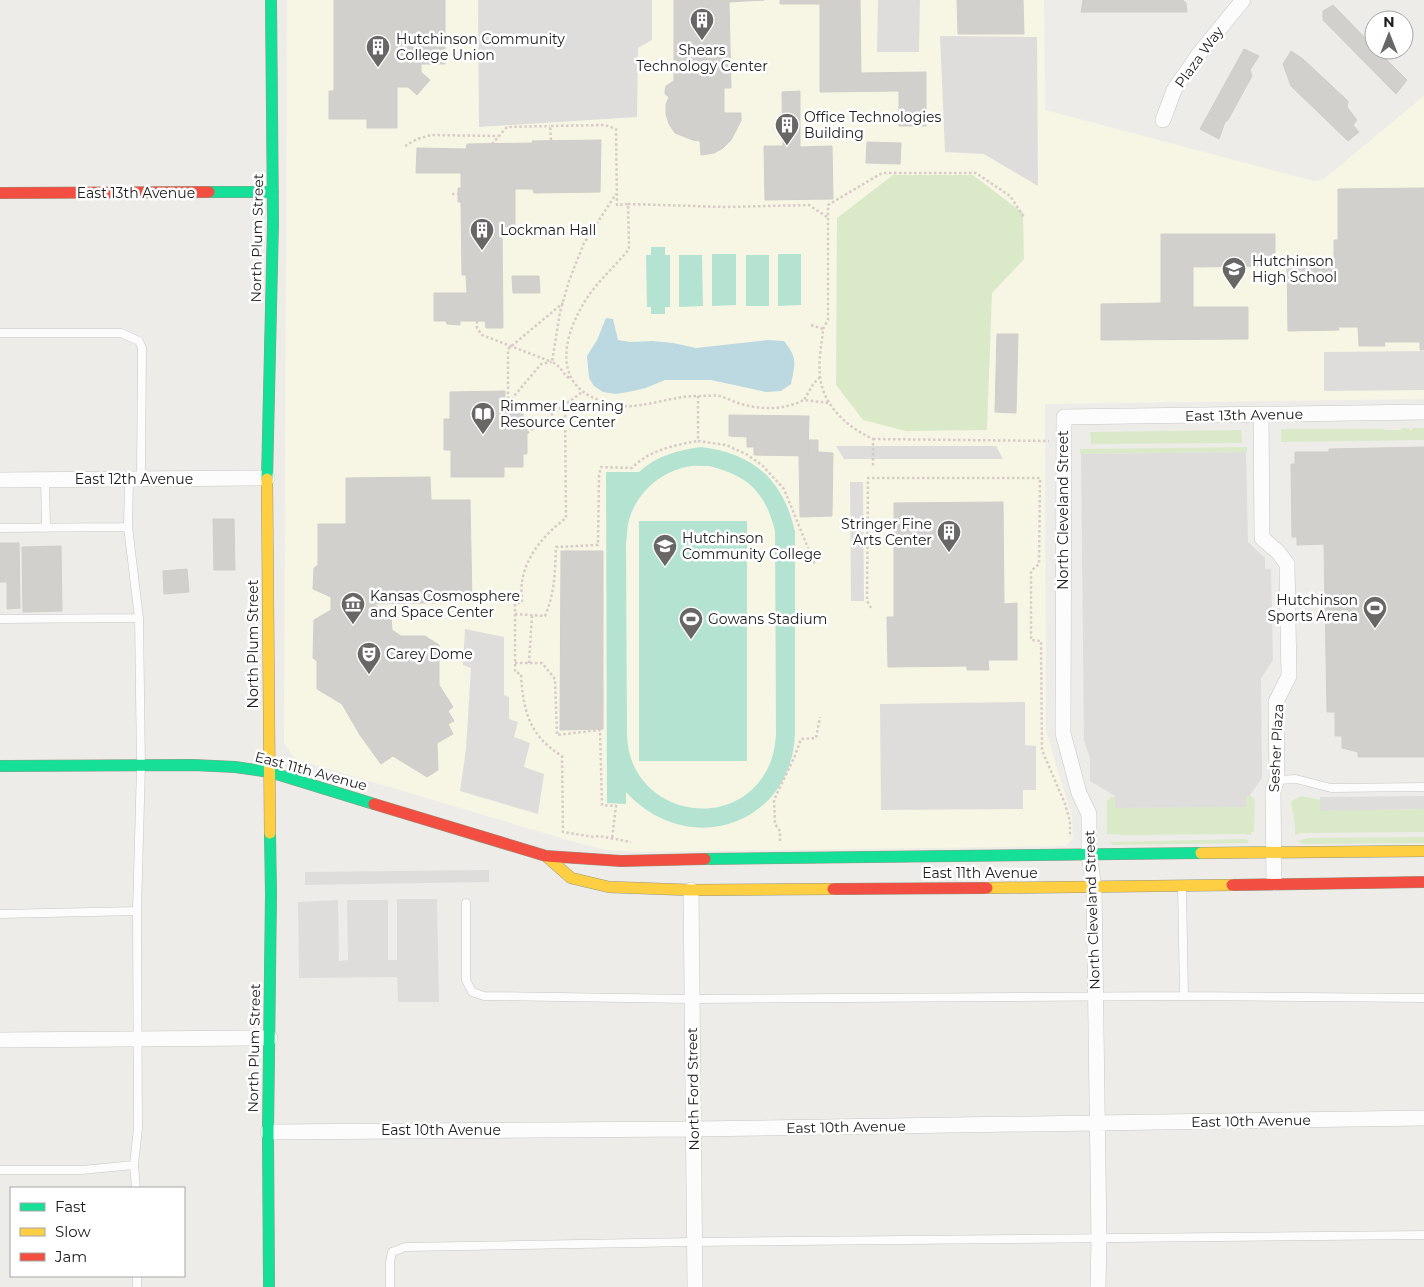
<svg xmlns="http://www.w3.org/2000/svg" width="1424" height="1287" font-family="Montserrat,sans-serif">
<style>
.education{fill:#f7f6e4}
.grass{fill:#daeac8}
.pitch{fill:#b4e4d1;fill-rule:evenodd}
.parking{fill:#dedddc}
.water{fill:#bcd8e0}
.building{fill:#d2d0cd;stroke:#d1ceca}
.lines{fill:none;stroke-linecap:round;stroke-linejoin:round}
.lane-casing{stroke:#c7c6c4;stroke-width:9}
.street-casing{stroke:#c7c6c4;stroke-width:16}
.fast-casing{stroke:#959780;stroke-width:12}
.slow-casing{stroke:#959780;stroke-width:12}
.jam-casing{stroke:#959780;stroke-width:12}
.path{stroke:#d7cac7;stroke-width:2.5;stroke-dasharray:2.5 2.5;stroke-linecap:butt}
.lane{stroke:#fcfcfc;stroke-width:8}
.street{stroke:#fcfcfc;stroke-width:15}
.fast{stroke:#16e098;stroke-width:11}
.slow{stroke:#ffcf43;stroke-width:11}
.jam{stroke:#f24e42;stroke-width:11}
.labels{text-anchor:middle;stroke-width:5;stroke-linejoin:round;paint-order:stroke}
.poi-label{font-size:14px;fill:#202020;stroke:#fff;text-anchor:start}
.street-label{font-size:14px;fill:#202020;stroke:#fff}
</style>
<rect width="100%" height="100%" fill="#eeece8"/>
<path class="education" d="M287,0H1044L1045,110L1314,181L1324,179L1424,96V399L1045,404L1046,731L1072,817L1073,838L1066,846L640,852L607,850L578,843L295,759L284,743Z"/>
<path class="grass" d="M893,175H973L1023,213L1024,259L992,293L987,430L906,431L863,420L836,385L837,218Z
M1402,428H1409V430H1412L1413,428H1424V440L1281,442V429H1382L1385,430H1400Z
M1241,430L1242,443L1091,444L1090,432Z
M1247,447V452L1080,454V449Z
M1250,795L1255,800L1254,832H1251V835L1244,834L1124,835L1107,834V801L1111,797H1115L1116,808L1246,806V796Z
M1302,796L1320,800V811L1424,809V832L1301,833L1295,835C1296,823 1292,813 1291,801Z
M1424,837V843L1303,844L1297,841L1308,838Z
M1244,839L1248,840V843L1113,845L1110,842Z"/>
<path class="pitch" d="M651,247H665V255H670V307H665V314H651V307H647L646,255H651Z
M712,254H736V305L712,306Z
M778,254H801V305L778,306Z
M679,255H702L703,306L679,307Z
M746,255H769V306H746Z
M701,447C753,453 784,480 795,532V734C791,827 687,859 626,792V804L607,803L606,472H639C656,456 678,450 701,447ZM709,466C749,476 765,492 775,531L776,735C775,744 774,753 771,761C741,838 628,816 627,734L626,544C627,537 627,530 628,524C634,496 658,473 686,467C693,465 702,466 709,466Z
M639,521H747V761H639Z"/>
<path class="parking" d="M478,0H652V40L638,48L637,117L479,127Z
M878,0H920L919,52H877Z
M940,36L1037,37L1038,186L984,154L945,152Z
M1424,351V390L1324,391V352Z
M836,446H996L1003,459H844Z
M1246,452L1248,542L1265,558V569H1271L1273,660L1261,678L1262,778L1250,795L1246,796V807L1115,808V796L1090,781V758L1084,741L1081,454Z
M850,482H863L864,601H851Z
M465,629L504,637V695L509,697V719L518,722L514,737L530,743L524,767L544,774L538,814L460,791L466,749L471,668L463,665Z
M1025,702V745L1036,746V790H1023V809L881,810L880,704Z
M1424,796V809L1320,811V797Z
M489,870V882L305,885V872Z
M397,899H437L439,1002H398L397,977L299,978L298,902L338,900L339,961L348,960L347,900H388V960H397Z"/>
<path class="water" d="M606,318L613,319L618,340L630,342L652,341L673,343L696,348L768,340L784,341C798,358 795,364 791,384L781,391L766,392L711,380H665L646,388L628,392L615,394L603,392L594,386L589,378L587,356L597,340Z"/>
<path class="building" d="M334,0H445V64H421V72L430,80L417,95L408,87H397V128H367V119H329V91H334Z
M674,0H764L729,2L731,88H724V113H741V121L731,140L723,148L714,153L701,155L700,141L693,140L675,133L669,124L666,114V104L669,97L665,94V91L666,86L674,81Z
M780,0H860L861,73L926,72V126H899V91L820,92V4H780Z
M957,0H1023L1024,34H958Z
M1083,0H1183L1186,3L1187,12H1081Z
M1333,5L1374,47V50H1377L1407,80L1396,94L1323,20V11Z
M1244,49L1259,56L1250,70L1252,76L1228,120L1225,122L1219,139L1200,129Z
M1291,51L1303,59L1348,101L1347,107L1357,120L1353,125L1359,132L1348,141L1291,86L1283,64Z
M800,91V147L832,146L833,199L765,200L764,146H783L782,92Z
M601,140L600,192L534,193L533,189H515V227H502L503,328H486L485,321H460V325L447,324L446,321H434V293H467L466,275H462L461,202H458V188H461V173H416L417,148L466,149L467,144L533,143L532,141Z
M867,142L901,143L900,164L866,163Z
M1424,188V350H1420V342H1384L1385,346H1359L1358,327H1338L1339,330L1288,331L1287,261H1334V240H1338V189Z
M1161,234H1275V266L1193,267V307H1248V339L1101,340V304L1161,303Z
M512,276H539L540,293H513Z
M997,334H1018L1016,413L995,412Z
M505,391V407H523V420H527V454H523V467H504V477H451V450H444V419H450V392Z
M729,415L809,416L808,456L754,455V447H747V437L729,436Z
M808,440H818V452L833,453L832,516L800,517L799,456H808Z
M1424,447V757H1358V752L1342,748V736H1335V712H1327L1324,544L1297,545V537H1292L1291,464H1295V452H1329V449Z
M430,477L431,500H470L472,602L374,604L391,617L392,630L401,636H425L439,645V685L453,707L448,711L454,721L448,724L453,734L437,743L438,770L427,777L393,756L381,764L360,735L342,704L317,689V661L313,658L314,620L331,610V597L313,589L314,568L318,565V524H346V478Z
M1003,502L1004,604L1017,603V660H988L989,670H967V666L888,667L887,617H894V503Z
M213,519H234L235,570H214Z
M0,543H19L20,608L7,609V582H0Z
M61,546L62,611L23,612L22,547Z
M561,551H603V729L560,730Z
M187,569L189,592L164,594L163,571Z"/>
<g class="lines">
<defs>
<path id="lane" d="M0,333H121L139,341L142,348L141,479
M45,479L46,528
M129,479L128,527L139,618L141,766L137,911L138,1128L134,1165L136,1188
M0,528L128,527
M0,619L139,618
M1277,780L1296,779L1331,788L1424,787
M1182,888L1184,996
M466,903V980L472,992L484,996L692,999L1184,996L1424,998
M0,914L137,911
M0,1170H82L134,1165
M137,1276V1287
M390,1287V1262L392,1252L405,1247L694,1242L1424,1235"/>
<path id="street" d="M1163,120L1174,90L1199,54L1243,0
M1261,415L1262,538L1278,552L1287,564L1289,676L1276,702L1277,780L1273,790L1274,883
M0,480L267,478
M691,890L695,1287
M0,1040L270,1038
M268,1132L694,1129L1424,1118
M1098,1287L1099,1239L1094,887L1089,855V814L1079,793L1063,733L1064,417L1424,412"/>
<path id="fast" d="M209,192H273
M267,479L273,222L271,0
M0,766L193,765L235,767L270,772L374,804
M705,859L1201,853
M269,1287L268,1132L271,894L270,833"/>
<path id="slow" d="M267,479L270,833
M1201,853L1424,851
M546,856L571,878L609,887L691,890L833,889
M987,888L1232,885"/>
<path id="jam" d="M0,193L209,192
M374,804L546,856L621,861L705,859
M1232,885L1424,882
M833,889L987,888"/>
</defs>
<use href="#lane" class="lane-casing"/>
<use href="#street" class="street-casing"/>
<use href="#fast" class="fast-casing"/>
<use href="#slow" class="slow-casing"/>
<use href="#jam" class="jam-casing"/>
<path class="path" d="M551,140L550,126L605,125L616,129L617,205L628,204L629,249C613,269 593,285 581,308C563,340 555,382 596,399C603,402 613,406 621,406C646,408 674,395 701,396C707,396 714,395 720,396C727,398 734,402 741,404C762,410 784,410 804,400
M492,144L507,127L550,126
M405,146L417,139L431,135L498,136
M452,194H458
M628,204L725,207L809,205L827,217
M477,321V328L482,335L552,362
M811,325L823,329C822,344 818,360 820,376C823,406 847,427 873,439V468
M823,329L828,320V205L882,173H976L1010,196L1024,217
M820,377L814,383L804,400L829,403
M569,378C562,373 561,366 552,362L560,312L569,281L584,243L616,194
M698,396V441L726,445L746,454L762,465L784,489L815,565
M508,404V349L563,303
M565,405L566,518C545,534 526,555 522,582C521,588 522,596 522,602L515,604V672L521,674C523,710 529,736 562,756L563,832L594,837L599,836L631,842
M505,407L541,364L551,362
M527,433L582,392
M873,439L1049,441
M871,608L867,601L868,478H1040L1039,564L1031,571V640L1041,641L1042,750L1065,804L1070,821V837
M515,614L545,616C555,592 555,572 556,547L598,545L599,475L601,467L632,468C649,450 675,445 698,441
M515,663H542L555,679L557,735L600,730L602,805L616,806L612,839
M529,663L532,615
M780,841V831L775,824L774,800L794,758L801,739L816,738L820,717"/>
<use href="#lane" class="lane"/>
<use href="#street" class="street"/>
<use href="#fast" class="fast"/>
<use href="#slow" class="slow"/>
<use href="#jam" class="jam"/>
</g>
<defs>
<symbol id="building-pin" viewBox="-11 -11 22 30"><path d="M0 17L-7.5 6A9.5 9.5 0 1 1 7.5 6Z" fill="#686766" stroke="#fff"/><path d="M-4-6H4V6H1V3H-1V6H-4ZM-2.5-4.3h1.7v1.8h-1.7ZM.8-4.3h1.7v1.8H.8ZM-2.5-1h1.7V.8h-1.7ZM.8-1h1.7V.8H.8Z" fill="#fff"/></symbol>
<symbol id="school-pin" viewBox="-11 -11 22 30"><path d="M0 17L-7.5 6A9.5 9.5 0 1 1 7.5 6Z" fill="#686766" stroke="#fff"/><path d="M0-5L7-2L0 1L-7-2ZM-4 1L0 2.5L4 1V4Q0 6-4 4Z" fill="#fff"/></symbol>
<symbol id="library-pin" viewBox="-11 -11 22 30"><path d="M0 17L-7.5 6A9.5 9.5 0 1 1 7.5 6Z" fill="#686766" stroke="#fff"/><path d="M-6-4Q-3-5.5-.7-3.5V5Q-3 3-6 4ZM6-4Q3-5.5 .7-3.5V5Q3 3 6 4Z" fill="#fff"/></symbol>
<symbol id="university-pin" viewBox="-11 -11 22 30"><path d="M0 17L-7.5 6A9.5 9.5 0 1 1 7.5 6Z" fill="#686766" stroke="#fff"/><path d="M0-5L7-2L0 1L-7-2ZM-4 1L0 2.5L4 1V4Q0 6-4 4Z" fill="#fff"/></symbol>
<symbol id="museum-pin" viewBox="-11 -11 22 30"><path d="M0 17L-7.5 6A9.5 9.5 0 1 1 7.5 6Z" fill="#686766" stroke="#fff"/><path d="M0-6L6-3V-2H-6V-3ZM-5-1h2V3h-2ZM-1-1h2V3h-2ZM3-1h2V3H3ZM-6 4H6V6H-6Z" fill="#fff"/></symbol>
<symbol id="stadium-pin" viewBox="-11 -11 22 30"><path d="M0 17L-7.5 6A9.5 9.5 0 1 1 7.5 6Z" fill="#686766" stroke="#fff"/><path d="M0-5a6.5 5 0 1 0 0 10a6.5 5 0 1 0 0-10ZM-3.5-1.8h7v3.6h-7Z" fill="#fff"/></symbol>
<symbol id="theatre-pin" viewBox="-11 -11 22 30"><path d="M0 17L-7.5 6A9.5 9.5 0 1 1 7.5 6Z" fill="#686766" stroke="#fff"/><path d="M-5-5.5Q0-4 5-5.5V0Q5 5 0 6Q-5 5-5 0ZM-3.3-2.5H-1v1.5H-3.3ZM1-2.5H3.3v1.5H1ZM-2.8 1Q0 5.5 2.8 1Z" fill="#fff"/></symbol>
</defs>
<g fill-rule="evenodd">
<use href="#building-pin" x="688" y="6" width="28" height="38"/>
<use href="#building-pin" x="364" y="33" width="28" height="38"/>
<use href="#building-pin" x="773" y="111" width="28" height="38"/>
<use href="#building-pin" x="468" y="216" width="28" height="38"/>
<use href="#school-pin" x="1220" y="255" width="28" height="38"/>
<use href="#library-pin" x="469" y="400" width="28" height="38"/>
<use href="#building-pin" x="935" y="518" width="28" height="38"/>
<use href="#university-pin" x="651" y="532" width="28" height="38"/>
<use href="#museum-pin" x="339" y="590" width="28" height="38"/>
<use href="#stadium-pin" x="1361" y="594" width="28" height="38"/>
<use href="#stadium-pin" x="677" y="605" width="28" height="38"/>
<use href="#theatre-pin" x="355" y="640" width="28" height="38"/>
</g>
<g class="labels">
<g class="poi-label">
<text x="396" y="44">Hutchinson Community<tspan x="396" dy="16">College Union</tspan></text>
<text x="702" y="55" text-anchor="middle">Shears<tspan x="702" dy="16">Technology Center</tspan></text>
<text x="804" y="122">Office Technologies<tspan x="804" dy="16">Building</tspan></text>
<text x="500" y="235">Lockman Hall</text>
<text x="1252" y="266">Hutchinson<tspan x="1252" dy="16">High School</tspan></text>
<text x="500" y="411">Rimmer Learning<tspan x="500" dy="16">Resource Center</tspan></text>
<text x="932" y="529" text-anchor="end">Stringer Fine<tspan x="932" dy="16">Arts Center</tspan></text>
<text x="682" y="543">Hutchinson<tspan x="682" dy="16">Community College</tspan></text>
<text x="370" y="601">Kansas Cosmosphere<tspan x="370" dy="16">and Space Center</tspan></text>
<text x="1358" y="605" text-anchor="end">Hutchinson<tspan x="1358" dy="16">Sports Arena</tspan></text>
<text x="708" y="624">Gowans Stadium</text>
<text x="386" y="659">Carey Dome</text>
</g>
<g class="street-label">
<text transform="translate(1199 57) rotate(-54)" y="5">Plaza Way</text>
<text x="136" y="198">East 13th Avenue</text>
<text transform="translate(257 238) rotate(-89)" y="5">North Plum Street</text>
<text transform="translate(1244 415) rotate(-1)" y="5">East 13th Avenue</text>
<text x="134" y="484">East 12th Avenue</text>
<text transform="translate(1063 510) rotate(-90)" y="5">North Cleveland Street</text>
<text transform="translate(253 644) rotate(-90)" y="5">North Plum Street</text>
<text transform="translate(1276 748) rotate(-87)" y="5">Sesher Plaza</text>
<text transform="translate(311 771) rotate(15)" y="5">East 11th Avenue</text>
<text x="980" y="878">East 11th Avenue</text>
<text transform="translate(1092 910) rotate(-92)" y="5">North Cleveland Street</text>
<text transform="translate(254 1048) rotate(-89)" y="5">North Plum Street</text>
<text transform="translate(693 1089) rotate(-91)" y="5">North Ford Street</text>
<text transform="translate(1251 1121) rotate(-1)" y="5">East 10th Avenue</text>
<text transform="translate(846 1127) rotate(-1)" y="5">East 10th Avenue</text>
<text x="441" y="1135">East 10th Avenue</text>
</g>
</g>
<rect x="10" y="1187" width="175" height="90" fill="#ffffff" stroke="#a6a6a6"/>
<rect x="20" y="1203" width="25" height="8" fill="#16e098" stroke="#a6a6a6"/>
<text x="55" y="1212" font-size="15" fill="#202020">Fast</text>
<rect x="20" y="1228" width="25" height="8" fill="#ffcf43" stroke="#a6a6a6"/>
<text x="55" y="1237" font-size="15" fill="#202020">Slow</text>
<rect x="20" y="1253" width="25" height="8" fill="#f24e42" stroke="#a6a6a6"/>
<text x="55" y="1262" font-size="15" fill="#202020">Jam</text>
<g transform="translate(1389 35)"><circle r="24" fill="#ffffff" stroke="#a6a6a6"/>
<path d="M0-4L9 19L0 12L-9 19Z" fill="#686766"/>
<text y="-8" font-size="14" font-weight="bold" text-anchor="middle" fill="#202020">N</text>
</g>
</svg>
